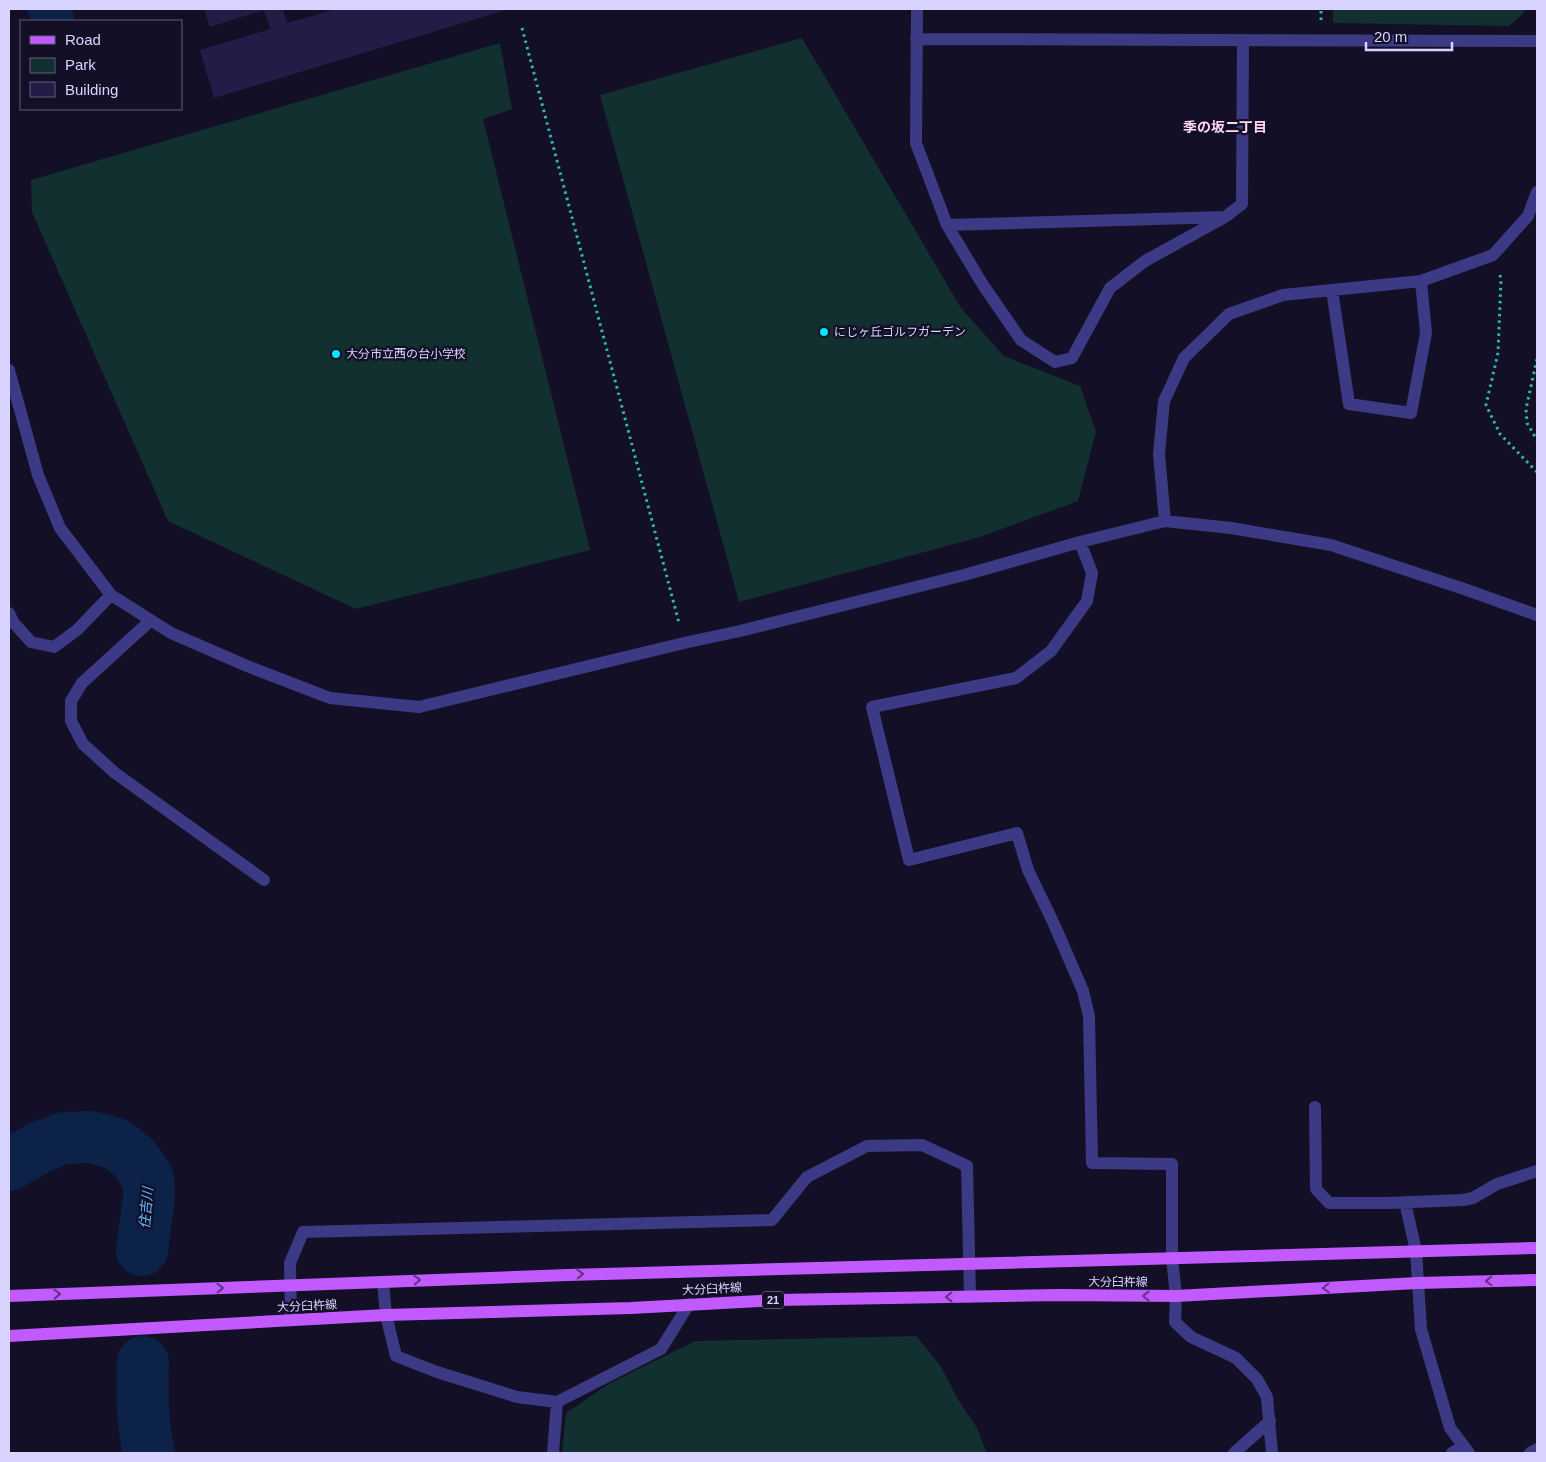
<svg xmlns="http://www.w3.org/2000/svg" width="1546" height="1462" font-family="Arial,'Noto Sans JP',sans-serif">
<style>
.green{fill:#12302f}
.water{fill:#0c2248}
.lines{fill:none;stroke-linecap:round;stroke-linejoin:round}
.river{stroke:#0c2248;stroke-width:52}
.building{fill:#241b47}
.path{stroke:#2fb8b0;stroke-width:3;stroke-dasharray:2.5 4;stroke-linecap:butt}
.minor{stroke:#3d3a85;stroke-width:12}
.major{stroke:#c25bff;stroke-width:12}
.oneway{stroke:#623188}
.poi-dot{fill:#00e5ff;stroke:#130f26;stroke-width:2}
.labels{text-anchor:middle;stroke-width:4.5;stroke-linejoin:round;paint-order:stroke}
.shield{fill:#130f26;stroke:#9e99be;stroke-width:1}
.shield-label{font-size:11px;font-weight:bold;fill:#d9d4ff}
.poi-label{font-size:12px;fill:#d9d4ff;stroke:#130f26;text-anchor:start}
.street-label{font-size:12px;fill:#d9d4ff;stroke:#130f26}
.neighbourhood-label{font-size:14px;font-weight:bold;fill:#ffd6f0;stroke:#130f26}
.water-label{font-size:14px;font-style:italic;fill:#62b6ff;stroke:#130f26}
</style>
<rect width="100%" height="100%" fill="#130f26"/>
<path class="green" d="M1333,9H1524V13L1509,26L1333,23Z
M802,38L961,308L1004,356L1080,386L1096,432L1078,501L980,537L739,602L600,95Z
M500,43L512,109L483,119L590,550L356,609L168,521L32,212L31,180Z
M916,1336L940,1365L959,1401L977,1428L985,1449L988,1453H562L566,1413L610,1383L695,1341Z"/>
<path class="water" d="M27,9H72L75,21H31Z"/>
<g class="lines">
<path class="river" d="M9,1165L40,1147L64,1138L91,1137L117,1144L134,1158L148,1179L149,1198L142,1250
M143,1362C142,1393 142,1423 149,1453"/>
</g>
<path class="building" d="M204,9H283L287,23L337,9H509L214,98L200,50L270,29L264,10L210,27Z"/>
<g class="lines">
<path class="path" d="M1321,20V9
M522,28L679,623
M1500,275L1501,279L1498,353L1486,405L1500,434L1537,472
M1537,359L1526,409L1527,423L1537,440"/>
<path class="minor" d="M917,9L916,143L947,225L983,285L1021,340L1055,362L1072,358L1110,288L1145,261L1225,217
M916,39L1537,41
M947,225L1225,217L1242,204L1243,40
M1332,290L1349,404L1411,413L1426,333L1421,281
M9,370L38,475L60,528L111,595L171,633L247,666L330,698L419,707L684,643L740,631L964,575L1080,542L1165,521L1231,528L1331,545L1467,590L1537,615
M1165,521L1159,454L1164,401L1184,358L1229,314L1283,295L1421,281L1493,255L1528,216L1537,192
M1080,542L1092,573L1087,601L1051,651L1016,678L872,707L909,860L1017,833L1028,870L1054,924L1083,991L1089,1016L1092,1163L1172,1164V1258L1176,1296L1175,1322L1191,1337L1236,1358L1257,1379L1267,1397L1272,1453
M9,613L13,622L31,642L54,647L77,630L111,595
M150,621L82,683L71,701V721L83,744L115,773L264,880
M1315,1107L1316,1189L1329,1203H1387L1463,1200L1473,1198L1497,1184L1537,1171
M1405,1202L1416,1251L1421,1329L1450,1428L1469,1453
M383,1282L386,1315L396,1356L437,1372L517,1397L557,1402L553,1453
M291,1320L290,1263L303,1232L772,1220L807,1177L867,1146L922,1145L967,1166L970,1297
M557,1402L661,1349L689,1304
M1234,1453L1270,1421
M1452,1453L1464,1446
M1530,1453L1537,1449"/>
<path class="major" d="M9,1296L568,1275L1537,1248
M9,1336L386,1315L631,1308L776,1300L1059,1295L1176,1296L1417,1283L1537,1280"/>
</g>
<defs><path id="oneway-chevron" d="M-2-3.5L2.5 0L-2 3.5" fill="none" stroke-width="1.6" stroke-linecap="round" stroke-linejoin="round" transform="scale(1.25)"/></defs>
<g class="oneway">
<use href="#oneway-chevron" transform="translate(580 1274) rotate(-2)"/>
<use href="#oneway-chevron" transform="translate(417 1280) rotate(-2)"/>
<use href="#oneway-chevron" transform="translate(1489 1281) rotate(178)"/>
<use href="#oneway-chevron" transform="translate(220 1288) rotate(-2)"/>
<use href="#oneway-chevron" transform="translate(1326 1288) rotate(177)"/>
<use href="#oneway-chevron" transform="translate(57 1294) rotate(-2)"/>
<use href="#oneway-chevron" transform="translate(1146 1296) rotate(-180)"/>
<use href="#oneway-chevron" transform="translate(949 1297) rotate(179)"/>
</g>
<g class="poi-dot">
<circle cx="824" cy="332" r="5"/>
<circle cx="336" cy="354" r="5"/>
</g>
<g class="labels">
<rect class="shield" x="762" y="1291.5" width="22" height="17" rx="4"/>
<g class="shield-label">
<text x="773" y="1304">21</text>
</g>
<g class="poi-label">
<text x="834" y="336">にじヶ丘ゴルフガーデン</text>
<text x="346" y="358">大分市立西の台小学校</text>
</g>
<g class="street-label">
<text x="1118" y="1286">大分臼杵線</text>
<text transform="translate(712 1289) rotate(-3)" y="4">大分臼杵線</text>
<text transform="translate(307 1306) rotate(-3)" y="4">大分臼杵線</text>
</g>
<g class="neighbourhood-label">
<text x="1225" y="132">季の坂二丁目</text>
</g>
<g class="water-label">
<text transform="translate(146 1208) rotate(-85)" y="5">住吉川</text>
</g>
</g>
<rect width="1546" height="1462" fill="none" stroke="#d9d4ff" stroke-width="20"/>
<rect x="20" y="20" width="162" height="90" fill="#130f26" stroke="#625e7d"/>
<rect x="30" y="36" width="25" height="8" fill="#c25bff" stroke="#625e7d"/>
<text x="65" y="45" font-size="15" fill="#d9d4ff">Road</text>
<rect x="30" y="58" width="25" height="15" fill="#12302f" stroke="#625e7d"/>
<text x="65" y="70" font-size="15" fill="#d9d4ff">Park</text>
<rect x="30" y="82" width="25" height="15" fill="#241b47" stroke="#625e7d"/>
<text x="65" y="95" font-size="15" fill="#d9d4ff">Building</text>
<path d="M1366 42v8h86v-8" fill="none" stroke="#d9d4ff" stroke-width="2.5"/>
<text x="1374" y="42" font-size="15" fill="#d9d4ff" stroke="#130f26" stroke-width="4" paint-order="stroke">20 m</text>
</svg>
